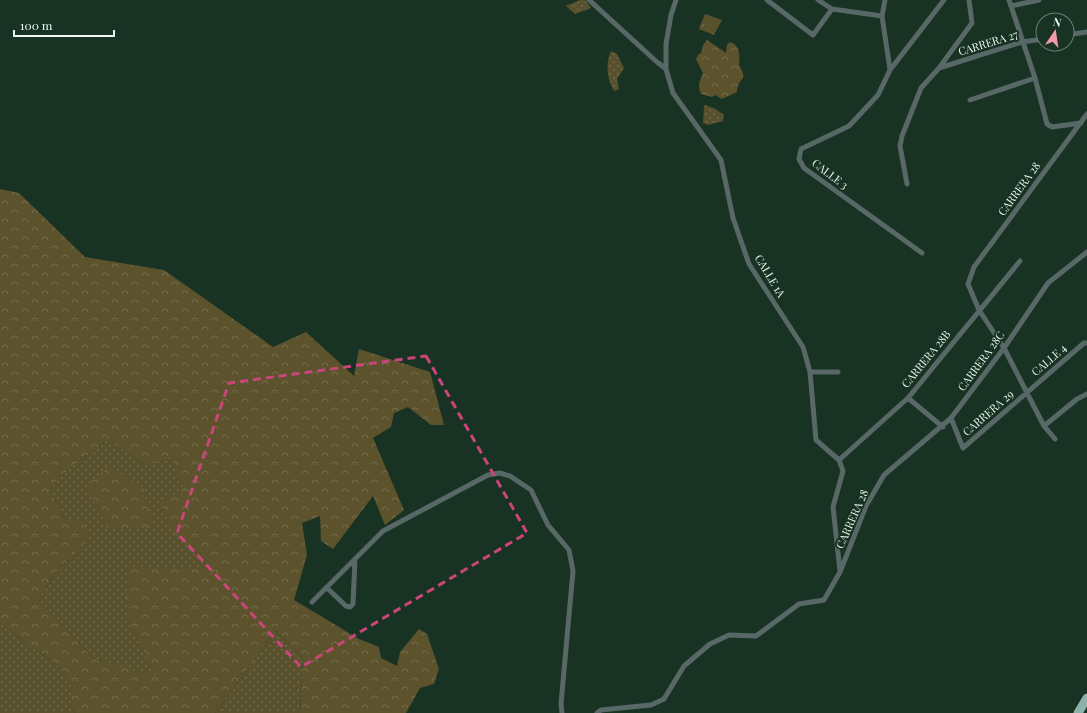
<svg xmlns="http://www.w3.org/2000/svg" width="1087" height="713" font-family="'Playfair Display',serif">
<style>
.grass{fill:url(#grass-dots)}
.forest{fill:url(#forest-crowns);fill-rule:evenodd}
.park{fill:url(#park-tufts)}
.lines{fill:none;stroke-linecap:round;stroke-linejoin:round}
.minor{stroke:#586866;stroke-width:5}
.trunk{stroke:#8cb0aa;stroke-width:9}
.marked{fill:none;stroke:#ca4579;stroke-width:3;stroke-dasharray:8 5;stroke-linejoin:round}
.labels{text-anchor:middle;stroke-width:4;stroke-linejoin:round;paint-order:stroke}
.street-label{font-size:11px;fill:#eaf9ef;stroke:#183223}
</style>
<defs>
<pattern id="grass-dots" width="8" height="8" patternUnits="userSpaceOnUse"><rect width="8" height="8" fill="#59512e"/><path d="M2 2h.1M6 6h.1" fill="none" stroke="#716b4d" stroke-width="1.8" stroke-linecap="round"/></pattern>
<pattern id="forest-crowns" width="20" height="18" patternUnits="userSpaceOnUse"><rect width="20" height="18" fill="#5c532d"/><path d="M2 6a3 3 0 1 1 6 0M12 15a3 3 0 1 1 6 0" fill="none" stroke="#746c4c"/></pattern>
<pattern id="park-tufts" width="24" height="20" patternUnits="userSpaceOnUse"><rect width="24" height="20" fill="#59512e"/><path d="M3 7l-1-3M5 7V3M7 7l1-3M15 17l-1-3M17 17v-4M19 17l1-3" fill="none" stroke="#716b4d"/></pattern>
</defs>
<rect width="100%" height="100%" fill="#183223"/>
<path class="grass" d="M580,0H585L591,8L575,14L566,6Z
M611,51L617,54L624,68L617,79L619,89L614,91C607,79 605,64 611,51Z
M704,105L714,108L724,115L723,121L708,125L703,123Z
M107,440L146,465L171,457L219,570L127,616L156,677L93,658L38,599L57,571L88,540L65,519L50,489L67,471Z
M0,623L60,667L74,687L70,707L76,713H0Z
M276,631L303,657L300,713H215Z"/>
<path class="forest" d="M707,40L726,53L727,45L730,42C740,45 740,55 739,65C749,82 738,76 737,92L722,99L715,95L712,97L701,94C697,84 700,82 703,73L696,59L698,55L701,53L703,45Z
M0,189L19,193L85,257L164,270L273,347L306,332L354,376L359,349L430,372L444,425H431L408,407L394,413L391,427L373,438L404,510L385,525L373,496L333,549L321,541L320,516L302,523L307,555L294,600L359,639L379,647L381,658L397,666L400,652L419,629L427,634L439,669L434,684L420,688L406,713H300L303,657L276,631L215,713H76L70,707L73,687L60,667L0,623ZM107,440L146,465L171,458L183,487L161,504L171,530L218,570L128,566L127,616L155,676L93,658L38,599L57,571L88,540L83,520L65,519L50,489L67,471Z
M109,467L143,487L153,528L108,529L86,486Z"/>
<path class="park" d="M705,14L722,20L714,35L699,29Z"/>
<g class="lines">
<path class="minor" d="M589,0L657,62L666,69
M676,0L671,15L666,44V69L673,93L721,160L733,218L749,264L803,347L810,372L816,440L839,460L843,471L833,507L840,571
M767,0L813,35L832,9
M818,0L832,9L882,16
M885,0L882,16L890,70
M1009,0L1035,78L1047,124L1052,127L1081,123
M1011,6L1039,0
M1067,35L1087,32
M939,68L1022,42L1043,39
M970,100L1035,78
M907,184L900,146L902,136L921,88L939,68L972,23L969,0
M922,253L804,168L799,159L801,149L849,126L878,95L890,70L944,0
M810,372H838
M908,398L943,427
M951,418L963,448L1084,343H1087
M1044,426L1077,399L1087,394
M1055,439L1044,426L1004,348L979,310L968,284L974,267L1087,114
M839,460L908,398L1020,261
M327,588L346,606L350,607L353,604L355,559
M312,602L383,531L488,475L500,473L510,476L531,490L548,525L569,550L573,571L561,704L562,713
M597,713L601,710L651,705L664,699L684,666L710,644L729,635L756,636L799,604L824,600L840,572L866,506L884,475L951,418L1004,348L1048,283L1087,252"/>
<path class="trunk" d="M1078,713L1087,698"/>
</g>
<path class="marked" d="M426,356L527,533L301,667L177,533L229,383Z"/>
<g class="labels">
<g class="street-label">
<text transform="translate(988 43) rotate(-17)" y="4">CARRERA 27</text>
<text transform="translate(830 174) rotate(37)" y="4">CALLE 3</text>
<text transform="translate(1019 189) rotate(-54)" y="4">CARRERA 28</text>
<text transform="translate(770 276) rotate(59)" y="4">CALLE 1A</text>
<text transform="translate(926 359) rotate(-51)" y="4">CARRERA 28B</text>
<text transform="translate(1049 360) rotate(-41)" y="4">CALLE 4</text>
<text transform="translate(981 361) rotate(-54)" y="4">CARRERA 28C</text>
<text transform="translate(988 413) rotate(-41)" y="4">CARRERA 29</text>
<text transform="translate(852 519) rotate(-66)" y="4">CARRERA 28</text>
</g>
</g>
<g transform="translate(1055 32) rotate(13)"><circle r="19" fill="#183223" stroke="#6c8275"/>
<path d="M0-3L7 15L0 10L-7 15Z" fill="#f39aaa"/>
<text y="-6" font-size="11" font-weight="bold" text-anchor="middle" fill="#eaf9ef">N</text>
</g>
<path d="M14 30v6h100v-6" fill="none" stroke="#eaf9ef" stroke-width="2"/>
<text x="20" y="30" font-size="12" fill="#eaf9ef" stroke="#183223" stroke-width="3" paint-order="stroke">100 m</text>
</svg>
